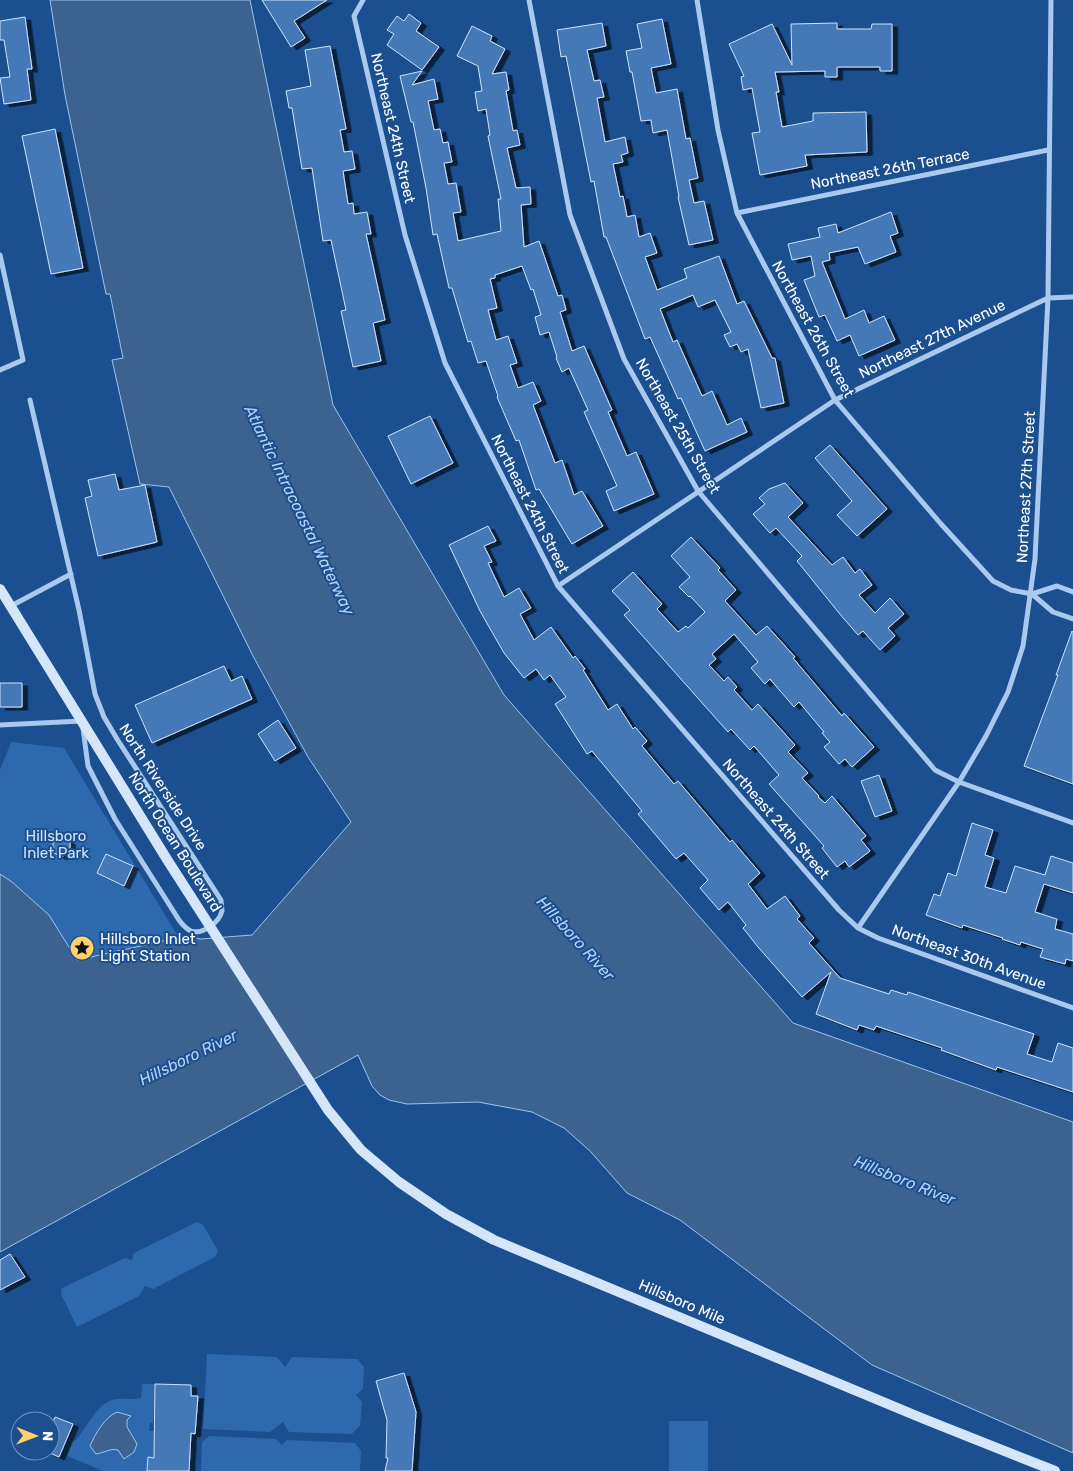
<svg xmlns="http://www.w3.org/2000/svg" width="1073" height="1471" font-family="Rubik,sans-serif">
<style>
.green{fill:#2e69ad}
.water{fill:#3c6290;stroke:#9cc4f0}
.building{fill:#4478b7;stroke:#cfe3fa;filter:url(#shadow)}
.lines{fill:none;stroke-linecap:round;stroke-linejoin:round}
.minor{stroke:#a9c9ee;stroke-width:5}
.secondary{stroke:#d6e6fa;stroke-width:10}
.labels{text-anchor:middle;stroke-width:4;stroke-linejoin:round;paint-order:stroke}
.street-label{font-size:15px;fill:#fff;stroke:#1b4f8f}
.park-label{font-size:15px;fill:#cfe3fa;stroke:#1b4f8f}
.poi-label{font-size:15px;fill:#fff;stroke:#1b4f8f;text-anchor:start}
.water-label{font-size:16px;font-style:italic;fill:#b5d3f5;stroke:#1b4f8f}
</style>
<defs>
<filter id="shadow"><feDropShadow dx="5.5" dy="3" stdDeviation="0" flood-color="#0009"/></filter>
</defs>
<rect width="100%" height="100%" fill="#1b4f8f"/>
<path class="green" d="M11,742L64,748L179,938L77,961L49,915L12,882L0,874V770Z
M197,1222L203,1225L218,1251L215,1257L153,1289L145,1286L139,1296L77,1327L61,1294L62,1288L125,1258L132,1260L134,1253Z
M207,1354L277,1357L285,1367L292,1357L357,1359L364,1367L363,1389L356,1395L362,1402L360,1425L352,1434L289,1432L283,1422L270,1432L203,1429Z
M142,1384H155L153,1423H150L149,1431H154V1458H148L147,1471H103L67,1456L72,1441L76,1440C87,1427 99,1400 117,1399C126,1398 133,1400 141,1398Z
M669,1421H708V1471H669Z
M209,1436L276,1439L282,1445L287,1440L355,1443L361,1451L360,1471H201L202,1442Z"/>
<path class="water" d="M50,0H250L333,405L504,695L793,1023L1073,1122V1453L872,1365L680,1220L627,1193L590,1151L564,1128L532,1112L478,1102L407,1104L389,1100L380,1095L372,1086L358,1055L0,1252V874L12,882L49,915L77,960L186,936L201,939L252,935L351,822L308,757L253,656L169,487L140,484L112,360L123,358L110,294H106L65,95Z
M117,1412L131,1416L127,1420V1427L137,1444L134,1452L124,1459L118,1450C110,1448 104,1453 96,1454L90,1446C95,1434 105,1417 117,1412Z"/>
<path class="building" d="M262,0H327L294,21L305,38L291,47Z
M409,14L421,23L416,31L439,47L422,70L387,45L394,34L387,30L397,16L404,21Z
M25,17L32,69H27L31,100L4,104L0,78L10,77L4,40H0V21Z
M662,19L671,64L651,68L656,93L677,89L686,139L690,138L698,178L689,180L694,203L704,201L713,240L689,245L678,197H679L667,130L653,133L651,120L641,121L632,72H630L626,51L642,48L637,24Z
M602,23L606,46L587,50L594,81L600,80L604,97L597,98L605,142L625,137L628,153L621,155L623,162L613,164L620,197L623,196L627,217L635,215L639,237L650,233L657,253L645,257L657,290L687,278L684,269L719,256L737,304L744,301L772,358H775L784,403L761,408L748,349L741,352L737,344L730,347L724,335L731,332L715,300L698,307L693,295L660,309L673,342L677,340L702,396L712,391L727,425L741,418L747,432L705,451L681,398L678,399L650,337L645,339L606,237H604L594,181L591,182L566,56L561,57L557,30Z
M837,23V29H871L872,24H892V71H880V67H837V77H825V71L775,72L779,92H776L782,127L813,121V113L866,112L867,152L805,155L807,166L760,175L752,133L760,132L752,88L743,90L741,77L744,76L729,44L772,24L792,65L791,24Z
M472,26L492,36L490,41L505,49L492,74L506,72L509,90L506,91L513,131L517,130L520,145L507,148L516,188L530,187L531,204L521,205L524,247L539,241L558,296L562,295L566,310L560,312L572,351L584,346L612,410L608,412L627,456L636,452L654,494L614,511L606,491L617,486L584,412L588,410L569,368L562,372L556,358L557,357L549,332L540,335L535,317L541,315L533,289L531,290L522,266L495,275V278L490,279L497,308L488,310L496,340L508,336L517,363L510,365L518,388L533,382L541,401L533,405L555,463L562,460L574,495L582,491L603,526L572,544L539,489L536,490L519,440L516,441L497,397L498,396L486,361L478,363L471,341L468,342L452,288H449L437,234L433,235L426,188L413,122H411L400,76L422,71L412,85L434,79L438,99L428,101L434,130L440,129L443,143L448,142L452,162L444,163L448,184L456,183L461,212L453,213L458,241L501,231L498,199H501L488,136L490,135L486,109L478,111L475,92L482,91L478,66L457,56Z
M330,46L346,129L340,130L344,152L352,151L355,169L343,171L348,204L353,203L354,214L367,212L371,234H366L385,320L373,323L381,361L353,367L341,311L346,310L331,240L323,241L312,168L302,169L292,108H289L286,91L311,86L305,50Z
M55,129L83,268L51,274L22,136Z
M891,212L898,233L890,236L896,252L865,264L858,247L829,253L830,260L822,262L845,319L864,310L869,323L884,316L895,340L859,356L850,335L837,341L825,315L819,317L804,280L815,276L811,256L792,260L788,244L820,237L818,228L836,224L838,233Z
M430,416L453,463L411,484L388,436Z
M830,445L887,509L857,536L837,515L852,501L815,458Z
M115,474L119,490L145,485L157,542L98,556L85,498L92,496L88,480Z
M785,483L803,503L788,517L832,565L843,557L855,573L860,569L872,585L859,595L875,613L890,598L904,614L888,628L895,636L880,650L863,631L858,635L839,613L797,561L802,556L776,528L770,533L753,514L765,504L759,498L769,489Z
M488,526L496,541L484,546L492,562L488,563L504,597L519,588L531,608L520,614L534,640L551,627L573,658L575,656L585,669L583,670L608,710L617,704L633,729L635,727L647,741L642,746L674,784L678,781L730,842L732,840L760,873L748,884L767,909L785,896L800,916L797,919L814,938L809,943L840,978L889,994L891,990L907,995L908,992L1034,1034L1027,1054L1052,1062L1058,1043L1073,1048V1092L997,1067L996,1070L941,1050L942,1048L876,1026L874,1030L859,1025L857,1030L816,1014L831,972L802,997L758,947L743,928L746,925L728,902L719,910L700,888L708,880L684,853L676,859L638,814L642,811L592,751L587,754L555,704L566,697L550,675L544,680L536,669L524,678L504,653L480,611L449,545Z
M691,537L720,568L718,570L736,590L725,601L756,635L767,626L795,657L793,658L842,716L844,713L874,747L852,767L845,759L839,764L824,747L830,742L822,733L824,732L799,702L794,707L770,679L765,684L751,668L758,662L734,634L712,654L716,659L709,665L724,681L728,677L737,687L734,690L752,710L758,704L795,745L788,752L808,773L802,778L819,796L818,797L825,803L832,796L866,836L861,840L870,851L849,867L845,861L837,867L822,848L824,846L769,784L779,775L754,746L750,750L731,729L728,732L624,615L630,610L612,591L633,572L662,604L657,609L678,632L686,626L688,628L705,612L690,596L689,597L679,587L690,577L671,556Z
M1072,631L1073,632V784L1024,766L1058,675H1056Z
M224,666L231,681L242,676L252,699L152,743L135,705Z
M0,683H22V707H0Z
M278,720L296,748L275,761L258,734Z
M879,775L892,811L875,817L861,781Z
M972,823L993,830L985,855L994,858L985,887L1006,893L1015,866L1045,875L1051,856L1073,863V893L1044,884L1035,912L1057,919L1055,929L1073,934V961L1066,959L1065,964L1040,957L1043,949L1021,942L1020,945L1002,939L1003,938L963,925L962,928L926,915L934,894L940,896L948,873L956,876Z
M62,837L70,842V852L61,857L53,852V843Z
M106,854L133,866L124,886L97,873Z
M10,1254L25,1277L0,1290V1260Z
M404,1373L416,1412L412,1471H385L388,1458H386L387,1420L376,1381Z
M155,1384L191,1385V1396H198L195,1434L191,1433L189,1471H147L148,1457L154,1458Z
M55,1417L73,1424L59,1457L50,1453V1429Z"/>
<g class="lines">
<path class="minor" d="M363,0L354,16L405,235L445,363L558,586L839,910L858,928L878,938L1073,1008
M529,0L570,215L624,359L698,491L935,770L959,782L1073,823
M697,0L718,130L737,213L835,400L941,524L993,581L1011,590L1032,594L1057,586L1073,592
M737,213L1048,150
M0,255L23,360L0,370
M558,586L835,400L1048,298L1073,297
M1032,594L1053,612L1073,619
M11,606L71,574
M0,725L82,721L88,766L115,819L179,920C182,924 186,929 191,931C202,935 219,923 222,911C222,908 221,903 221,900L117,739L104,717L95,694L79,610L30,400
M858,928L959,782L986,736L1008,692L1023,646L1035,559L1048,298L1051,0"/>
<path class="secondary" d="M0,589L168,861L328,1110L361,1150L399,1182L446,1214L494,1240L924,1419L1055,1471"/>
</g>
<defs>
<symbol id="sight-disc" viewBox="-11 -11 22 22"><circle r="9.5" fill="#ffd166" stroke="#1b4f8f"/><path d="M0-6L1.8-2.2L6-1.7L2.9 1.2L3.7 5.4L0 3.3L-3.7 5.4L-2.9 1.2L-6-1.7L-1.8-2.2Z" fill="#111"/></symbol>
</defs>
<g fill-rule="evenodd">
<use href="#sight-disc" x="68" y="934" width="28" height="28"/>
</g>
<g class="labels">
<g class="street-label">
<text transform="translate(393 128) rotate(77)" y="5">Northeast 24th Street</text>
<text transform="translate(890 169) rotate(-11)" y="5">Northeast 26th Terrace</text>
<text transform="translate(813 329) rotate(61)" y="5">Northeast 26th Street</text>
<text transform="translate(932 339) rotate(-26)" y="5">Northeast 27th Avenue</text>
<text transform="translate(678 426) rotate(60)" y="5">Northeast 25th Street</text>
<text transform="translate(1026 487) rotate(-87)" y="5">Northeast 27th Street</text>
<text transform="translate(530 504) rotate(63)" y="5">Northeast 24th Street</text>
<text transform="translate(163 787) rotate(57)" y="5">North Riverside Drive</text>
<text transform="translate(776 819) rotate(49)" y="5">Northeast 24th Street</text>
<text transform="translate(175 842) rotate(58)" y="5">North Ocean Boulevard</text>
<text transform="translate(969 957) rotate(20)" y="5">Northeast 30th Avenue</text>
<text transform="translate(682 1302) rotate(23)" y="5">Hillsboro Mile</text>
</g>
<g class="park-label">
<text x="56" y="841">Hillsboro<tspan x="56" dy="17">Inlet Park</tspan></text>
</g>
<g class="poi-label">
<text x="100" y="944">Hillsboro Inlet<tspan x="100" dy="17">Light Station</tspan></text>
</g>
<g class="water-label">
<text transform="translate(300 510) rotate(64)" y="6">Atlantic Intracoastal Waterway</text>
<text transform="translate(576 938) rotate(48)" y="6">Hillsboro River</text>
<text transform="translate(188 1057) rotate(-26)" y="6">Hillsboro River</text>
<text transform="translate(905 1180) rotate(22)" y="6">Hillsboro River</text>
</g>
</g>
<g transform="translate(35 1436) rotate(91)"><circle r="24" fill="#1b4f8f" stroke="#7695bc"/>
<path d="M0-4L9 19L0 12L-9 19Z" fill="#ffd166"/>
<text y="-8" font-size="14" font-weight="bold" text-anchor="middle" fill="#ffffff">N</text>
</g>
</svg>
